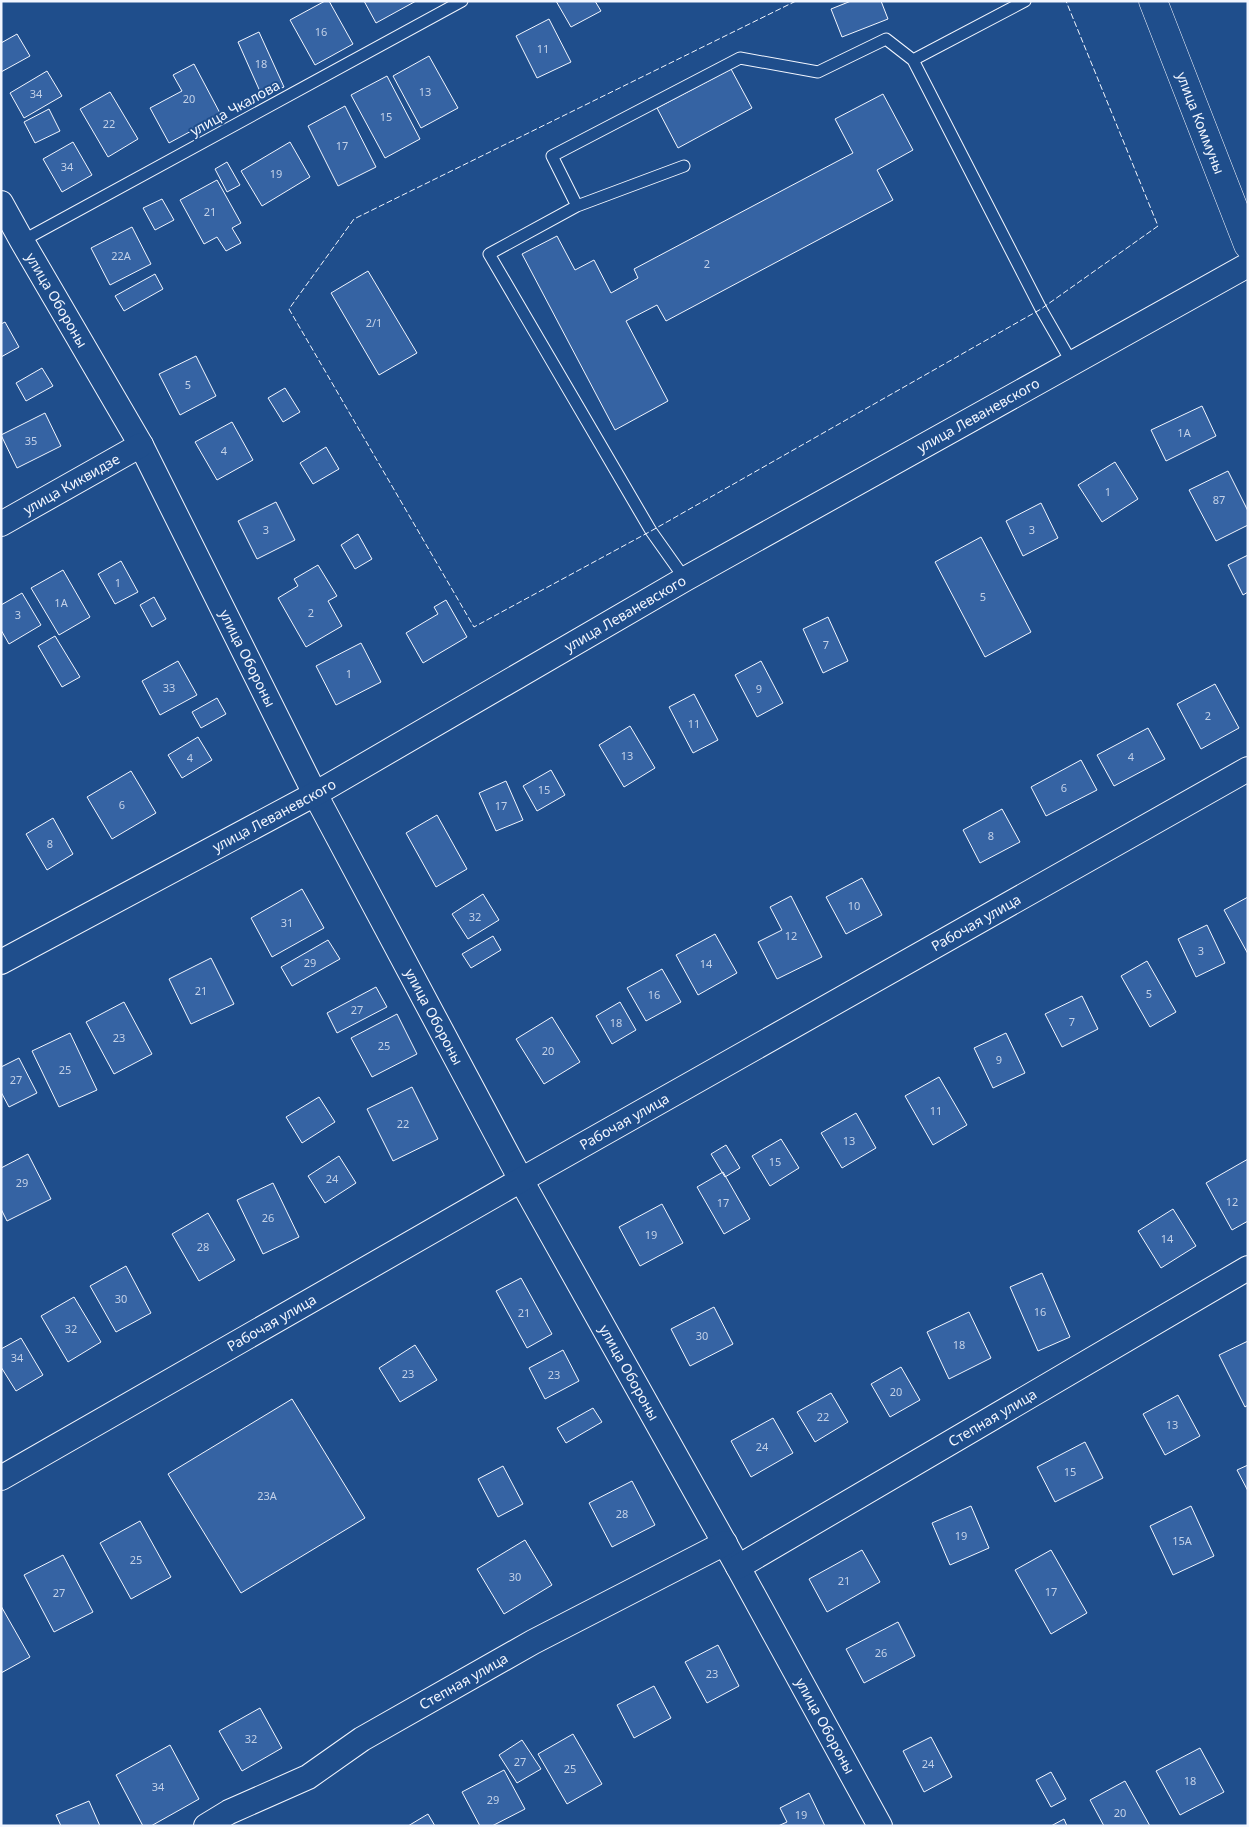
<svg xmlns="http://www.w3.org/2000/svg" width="1249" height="1827" font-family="'Noto Sans',sans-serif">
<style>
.building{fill:#3563a3;stroke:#f2f6ff}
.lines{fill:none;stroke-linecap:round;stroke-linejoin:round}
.lane-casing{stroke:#f2f6ff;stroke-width:13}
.street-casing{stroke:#f2f6ff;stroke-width:26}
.secondary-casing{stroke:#f2f6ff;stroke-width:29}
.lane{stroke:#1f4e8c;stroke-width:11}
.street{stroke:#1f4e8c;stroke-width:24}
.secondary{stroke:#1f4e8c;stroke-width:28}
.fence{stroke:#f2f6ff;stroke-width:1;stroke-dasharray:6 2.5;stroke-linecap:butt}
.labels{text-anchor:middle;stroke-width:4;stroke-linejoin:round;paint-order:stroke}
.number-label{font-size:11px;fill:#c3d1e8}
.street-label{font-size:14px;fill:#f2f6ff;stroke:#1f4e8c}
</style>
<rect width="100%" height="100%" fill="#1f4e8c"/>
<path class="building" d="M325,1H329L353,44L315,65L290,20Z
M364,1H416L376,23Z
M556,1H595L601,11L571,27Z
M851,1H881L888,19L842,37L831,9Z
M549,19L571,62L537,78L516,36Z
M259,32L284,87L262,96L238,42Z
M17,34L30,56L1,72V43Z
M429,56L458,108L421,128L393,76Z
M194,64L221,115L169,143L150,108L182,91L173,75Z
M731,69L752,108L678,148L657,108Z
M47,71L62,96L24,118L10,93Z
M387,76L420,139L385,158L351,95Z
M110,92L138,139L108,157L80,109Z
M883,94L913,150L877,170L893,200L666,321L657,305L626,321L668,401L615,430L522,254L557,236L575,270L594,260L611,293L638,278L634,269L853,153L835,119Z
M345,106L376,167L338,186L308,126Z
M49,109L60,131L35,143L24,122Z
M73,142L92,175L62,192L43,159Z
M290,142L310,177L262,206L241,171Z
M227,162L240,185L227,192L215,169Z
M217,180L241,223L232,228L241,243L226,251L217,237L204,244L180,200Z
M162,199L174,220L155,230L143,208Z
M132,227L151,264L110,285L91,248Z
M368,271L417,353L379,375L331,293Z
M155,274L163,289L124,311L115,296Z
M5,322L19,347L1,357V324Z
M196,356L216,396L180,415L159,374Z
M42,368L53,386L26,401L16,383Z
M285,388L300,412L283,422L268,398Z
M1202,406L1216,436L1166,461L1151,430Z
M45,413L61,446L17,468L1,435Z
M232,422L253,460L217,480L195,442Z
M326,447L339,469L313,484L300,463Z
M1115,462L1138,499L1102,522L1078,485Z
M1228,471L1248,511V525L1216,541L1189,490Z
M276,502L295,540L257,559L238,521Z
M1041,503L1058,538L1023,556L1006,521Z
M358,534L372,559L355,569L341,545Z
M981,537L1031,632L985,657L935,562Z
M1248,555V592L1243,595L1228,565Z
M121,561L138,592L115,604L98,574Z
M318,565L337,596L328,601L342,626L306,647L278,598L298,586L294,579Z
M63,570L90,617L59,635L31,588Z
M22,593L41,625L9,644L1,630V605Z
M154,597L166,619L152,627L140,605Z
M446,600L467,637L423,663L406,633L438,614L434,607Z
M828,617L848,661L823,673L803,629Z
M55,636L80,677L62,687L38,646Z
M361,643L381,682L336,705L316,666Z
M178,661L197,695L160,715L142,681Z
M761,661L783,703L757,717L735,675Z
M1215,684L1239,728L1201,749L1177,704Z
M694,694L718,740L693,753L669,707Z
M217,698L226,714L201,728L192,712Z
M630,726L655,768L624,787L599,745Z
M1148,728L1165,759L1114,786L1097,755Z
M198,737L212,760L182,778L168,755Z
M1081,760L1097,790L1046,816L1031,787Z
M551,770L565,795L537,811L523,786Z
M131,771L156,813L112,839L87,797Z
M506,781L523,820L496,831L479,793Z
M1002,809L1020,842L980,863L963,830Z
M437,815L467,869L436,887L406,833Z
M53,818L73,854L47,870L26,834Z
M862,878L882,915L846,934L826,897Z
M302,889L324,928L272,957L251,918Z
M483,894L499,920L468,939L452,914Z
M791,896L822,957L777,979L758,942L782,930L770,907Z
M1248,897V954L1224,910Z
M1207,925L1225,963L1196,977L1178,939Z
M715,934L737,973L698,995L676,955Z
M493,936L501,950L471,968L462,954Z
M328,940L340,959L292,986L281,967Z
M211,958L234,1004L191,1024L169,979Z
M1147,961L1176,1012L1150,1027L1121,976Z
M662,969L681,1002L646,1021L627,988Z
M376,987L387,1007L337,1033L327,1013Z
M1082,996L1098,1029L1062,1047L1045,1014Z
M124,1002L152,1054L114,1074L86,1022Z
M620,1002L636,1030L612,1044L596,1016Z
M397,1014L417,1054L372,1077L351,1038Z
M552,1017L580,1062L544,1084L516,1039Z
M70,1033L97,1090L59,1107L32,1051Z
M1006,1033L1025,1073L993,1088L974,1048Z
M19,1058L37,1093L9,1107L1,1092V1067Z
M939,1077L967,1125L933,1145L905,1096Z
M412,1087L438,1139L393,1161L367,1109Z
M319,1097L335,1122L302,1143L286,1117Z
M856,1113L876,1148L842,1168L821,1133Z
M781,1139L799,1168L770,1186L752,1156Z
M726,1145L740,1168L725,1177L711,1154Z
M28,1154L51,1199L7,1221L1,1209V1168Z
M339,1156L356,1183L325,1203L308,1176Z
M1248,1159V1221L1232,1230L1206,1183Z
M723,1172L750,1219L724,1234L697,1187Z
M273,1183L299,1237L263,1254L237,1200Z
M662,1204L683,1243L640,1266L619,1227Z
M1173,1209L1196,1246L1161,1268L1138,1231Z
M208,1213L235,1260L199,1281L172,1234Z
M126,1266L151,1313L116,1332L90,1286Z
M1042,1273L1070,1337L1038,1351L1010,1287Z
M521,1278L552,1334L527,1348L496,1291Z
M74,1297L101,1342L68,1362L41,1316Z
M714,1307L733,1344L690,1366L671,1329Z
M969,1312L991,1358L949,1379L927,1332Z
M21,1338L43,1375L16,1391L1,1367V1349Z
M1248,1341V1405L1245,1407L1219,1355Z
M415,1345L437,1380L400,1402L379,1368Z
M563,1350L579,1381L545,1399L529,1368Z
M901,1367L920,1400L890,1417L871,1384Z
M831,1393L848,1422L815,1442L797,1412Z
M1178,1395L1200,1436L1165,1455L1143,1414Z
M292,1399L365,1518L241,1593L168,1474Z
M593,1408L602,1422L566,1443L557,1428Z
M773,1418L793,1453L751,1477L731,1441Z
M1085,1442L1103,1478L1055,1502L1037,1467Z
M1248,1465V1491L1237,1470Z
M503,1466L523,1504L498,1517L478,1479Z
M632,1481L655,1525L612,1547L589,1503Z
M971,1506L989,1548L950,1565L932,1523Z
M1191,1506L1214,1556L1173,1575L1150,1526Z
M140,1521L171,1577L131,1599L100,1543Z
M525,1540L552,1585L504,1614L477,1569Z
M862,1550L880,1582L827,1612L809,1579Z
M1051,1550L1087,1613L1051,1634L1015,1570Z
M63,1555L93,1612L54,1632L24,1575Z
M1,1606L30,1657L1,1673Z
M898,1622L915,1656L864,1683L846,1649Z
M718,1645L739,1686L707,1703L685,1662Z
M654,1686L671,1718L634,1738L617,1705Z
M260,1708L282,1748L242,1771L219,1731Z
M573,1734L602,1784L567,1804L538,1754Z
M931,1737L952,1777L924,1792L903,1751Z
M522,1740L541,1769L517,1783L499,1755Z
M170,1745L199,1799L151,1826H143L116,1775Z
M1200,1748L1224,1792L1180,1815L1156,1771Z
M504,1770L525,1809L492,1826H480L462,1792Z
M1051,1772L1066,1799L1051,1807L1036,1780Z
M1125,1781L1150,1826H1104L1090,1800Z
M809,1793L825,1826H778L787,1822L780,1808Z
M89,1801L100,1826H61L56,1815Z
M428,1814L435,1826H408Z
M1064,1819L1067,1826H1051Z"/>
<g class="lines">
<defs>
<path id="lane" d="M1025,1L913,60L1041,309L1072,363
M577,206L684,166
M22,241L462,1
M685,579L651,531L489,254L577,206L552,156L740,58L818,72L886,39L913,60"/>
<g id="street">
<path id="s1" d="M1,203L22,241L141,445L315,794L521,1180L738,1567L880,1826"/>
<path id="s2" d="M1,524L141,445"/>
<path id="s3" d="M1,962L315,794L685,579L1248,265"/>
<path id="s4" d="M1,1478L521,1180L1248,769"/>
<path id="s5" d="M738,1567L1248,1268"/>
<path id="s6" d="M206,1826L229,1812L308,1777L362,1739L533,1642L725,1543"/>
</g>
<g id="secondary">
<path id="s7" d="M1153,1L1248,245"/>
</g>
</defs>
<use href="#lane" class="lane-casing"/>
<use href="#street" class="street-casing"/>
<use href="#secondary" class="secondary-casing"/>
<use href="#lane" class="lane"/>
<use href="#street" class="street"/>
<use href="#secondary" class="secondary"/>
<path class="fence" d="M796,1L354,219L289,309L474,627L651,531L1041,309L1158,226L1066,1"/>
</g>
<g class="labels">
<g class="number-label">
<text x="321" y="36">16</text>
<text x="543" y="53">11</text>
<text x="261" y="68">18</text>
<text x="425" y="96">13</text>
<text x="36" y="98">34</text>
<text x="189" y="103">20</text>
<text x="386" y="121">15</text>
<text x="109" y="128">22</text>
<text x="342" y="150">17</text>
<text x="67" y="171">34</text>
<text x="276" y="178">19</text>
<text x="210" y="216">21</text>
<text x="121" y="260">22А</text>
<text x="707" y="268">2</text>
<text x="374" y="327">2/1</text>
<text x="188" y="389">5</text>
<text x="1184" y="437">1А</text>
<text x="31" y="445">35</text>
<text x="224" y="455">4</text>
<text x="1108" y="496">1</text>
<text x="1219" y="504">87</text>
<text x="266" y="534">3</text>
<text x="1032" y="534">3</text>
<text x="118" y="587">1</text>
<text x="983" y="601">5</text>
<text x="61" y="607">1А</text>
<text x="311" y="617">2</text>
<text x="18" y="619">3</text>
<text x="826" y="649">7</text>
<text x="349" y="678">1</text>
<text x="169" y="692">33</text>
<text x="759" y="693">9</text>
<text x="1208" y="720">2</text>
<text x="694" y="728">11</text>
<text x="627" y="760">13</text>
<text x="1131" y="761">4</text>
<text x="190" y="762">4</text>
<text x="1064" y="792">6</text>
<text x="544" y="794">15</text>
<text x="122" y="809">6</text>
<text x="501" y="810">17</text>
<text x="991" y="840">8</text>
<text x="50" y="848">8</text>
<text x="854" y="910">10</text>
<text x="475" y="921">32</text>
<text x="287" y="927">31</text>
<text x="791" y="940">12</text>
<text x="1201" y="955">3</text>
<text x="310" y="967">29</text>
<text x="706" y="968">14</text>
<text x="201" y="995">21</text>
<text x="1149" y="998">5</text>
<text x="654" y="999">16</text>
<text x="357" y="1014">27</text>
<text x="1072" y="1026">7</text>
<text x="616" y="1027">18</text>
<text x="119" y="1042">23</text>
<text x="384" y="1050">25</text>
<text x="548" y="1055">20</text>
<text x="999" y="1064">9</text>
<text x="65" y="1074">25</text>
<text x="16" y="1084">27</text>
<text x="936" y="1115">11</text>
<text x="403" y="1128">22</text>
<text x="849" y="1145">13</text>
<text x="775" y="1166">15</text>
<text x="332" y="1183">24</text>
<text x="22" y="1187">29</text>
<text x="1232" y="1206">12</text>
<text x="723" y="1207">17</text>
<text x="268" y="1222">26</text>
<text x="651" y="1239">19</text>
<text x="1167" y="1243">14</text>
<text x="203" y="1251">28</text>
<text x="121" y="1303">30</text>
<text x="1040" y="1316">16</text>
<text x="524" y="1317">21</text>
<text x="71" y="1333">32</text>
<text x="702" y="1340">30</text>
<text x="959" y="1349">18</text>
<text x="17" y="1362">34</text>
<text x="408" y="1378">23</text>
<text x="554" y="1379">23</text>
<text x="896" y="1396">20</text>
<text x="823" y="1421">22</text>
<text x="1172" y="1429">13</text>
<text x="762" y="1451">24</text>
<text x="1070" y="1476">15</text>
<text x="267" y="1500">23А</text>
<text x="622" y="1518">28</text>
<text x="961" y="1540">19</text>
<text x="1182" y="1545">15А</text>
<text x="136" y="1564">25</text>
<text x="515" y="1581">30</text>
<text x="844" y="1585">21</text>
<text x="1051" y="1596">17</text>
<text x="59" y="1597">27</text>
<text x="881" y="1657">26</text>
<text x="712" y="1678">23</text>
<text x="251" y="1743">32</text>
<text x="520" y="1766">27</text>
<text x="928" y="1768">24</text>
<text x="570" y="1773">25</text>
<text x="1190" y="1785">18</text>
<text x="158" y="1791">34</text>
<text x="493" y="1804">29</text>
<text x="1120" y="1817">20</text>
<text x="801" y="1819">19</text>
</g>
<g class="street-label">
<text transform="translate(235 108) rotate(-29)" y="5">улица Чкалова</text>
<text dy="5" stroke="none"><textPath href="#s7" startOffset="131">улица Коммуны</textPath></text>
<text dy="5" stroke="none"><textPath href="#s1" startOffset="112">улица Обороны</textPath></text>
<text dy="5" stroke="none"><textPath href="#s3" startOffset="1120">улица Леваневского</textPath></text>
<text dy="5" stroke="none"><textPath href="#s2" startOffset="81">улица Киквидзе</textPath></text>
<text dy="5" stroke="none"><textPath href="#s3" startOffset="715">улица Леваневского</textPath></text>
<text dy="5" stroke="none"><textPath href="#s1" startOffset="518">улица Обороны</textPath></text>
<text dy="5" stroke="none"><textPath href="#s3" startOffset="310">улица Леваневского</textPath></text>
<text dy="5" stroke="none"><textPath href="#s4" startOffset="1122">Рабочая улица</textPath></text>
<text dy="5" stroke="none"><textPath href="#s1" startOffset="922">улица Обороны</textPath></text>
<text dy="5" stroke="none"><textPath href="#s4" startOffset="718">Рабочая улица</textPath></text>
<text dy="5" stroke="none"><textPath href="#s4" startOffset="312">Рабочая улица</textPath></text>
<text dy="5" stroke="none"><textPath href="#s1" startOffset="1328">улица Обороны</textPath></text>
<text dy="5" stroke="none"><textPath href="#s5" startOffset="295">Степная улица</textPath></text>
<text dy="5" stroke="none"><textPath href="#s6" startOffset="296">Степная улица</textPath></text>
<text dy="5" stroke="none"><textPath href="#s1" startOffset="1732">улица Обороны</textPath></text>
</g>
</g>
<rect width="1249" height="1827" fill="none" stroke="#f2f6ff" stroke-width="5"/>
</svg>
